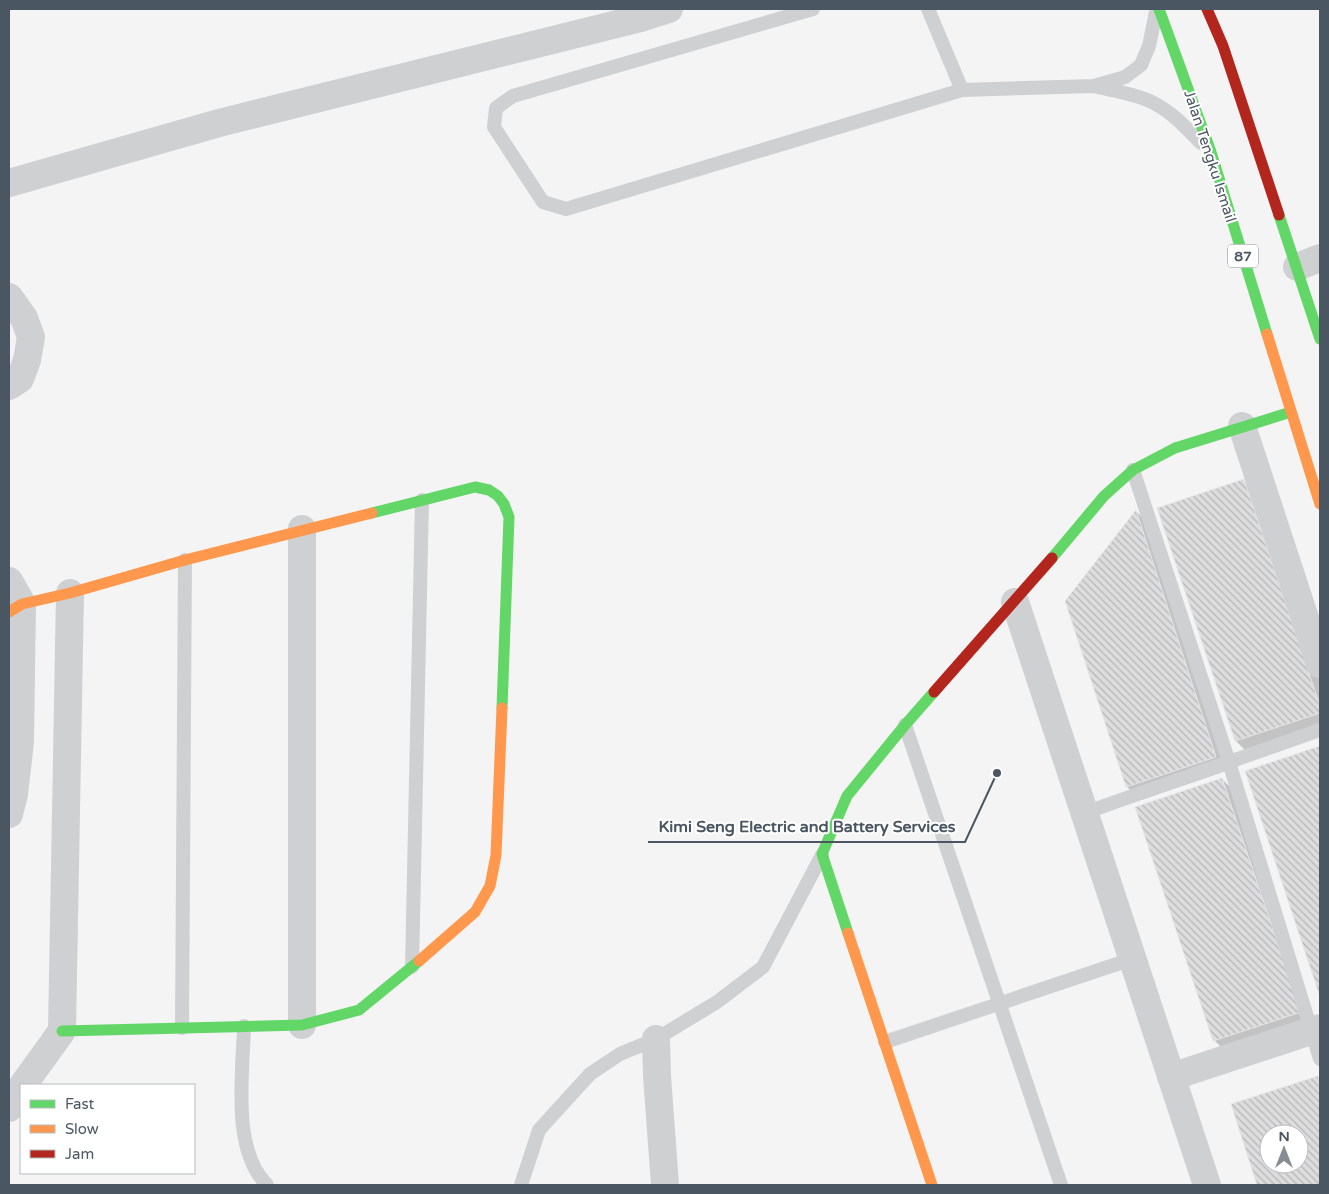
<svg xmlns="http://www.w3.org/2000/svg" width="1329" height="1194" font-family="'Varela Round',sans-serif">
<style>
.shadow{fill:#0003;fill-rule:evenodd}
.building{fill:url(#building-back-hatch);stroke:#e5e6e7;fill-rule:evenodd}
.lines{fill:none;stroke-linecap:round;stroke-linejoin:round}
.lane{stroke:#ced0d2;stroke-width:14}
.street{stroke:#ced0d2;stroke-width:28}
.fast{stroke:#63d668;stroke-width:11}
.slow{stroke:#ff974d;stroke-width:11}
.jam{stroke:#b3261e;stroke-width:11}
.labels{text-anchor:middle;stroke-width:4;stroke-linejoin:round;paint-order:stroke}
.shield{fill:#fff;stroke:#808990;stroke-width:1}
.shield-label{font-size:14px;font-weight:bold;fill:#4a5661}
.street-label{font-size:15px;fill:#4a5661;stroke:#fff}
.leader{fill:none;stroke:#4a5661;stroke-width:2}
.callout-dot{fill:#4a5661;stroke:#fff;stroke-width:2}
.callout-label{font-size:16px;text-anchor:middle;font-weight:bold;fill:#4a5661;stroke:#fff;stroke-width:4;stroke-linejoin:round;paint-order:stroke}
</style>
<defs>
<pattern id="building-back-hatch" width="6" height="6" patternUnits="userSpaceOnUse" patternTransform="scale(1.25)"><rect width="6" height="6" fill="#ddddde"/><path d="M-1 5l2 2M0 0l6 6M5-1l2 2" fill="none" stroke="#b5b6b7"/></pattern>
</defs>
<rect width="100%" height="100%" fill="#f4f4f4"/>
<path class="shadow" d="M1244,480L1258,494L1320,681V731L1250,755L1236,741L1158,508Z
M1137,512L1150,525L1229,770L1141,800L1127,787Z
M1320,748V993L1247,772Z
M1222,779L1236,793L1314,1026L1228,1054L1214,1040Z
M1317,1077L1320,1080V1185H1259L1232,1105ZM1269,1134H1299V1164H1269Z"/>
<path class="building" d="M1244,479L1320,706V713L1235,741L1157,508Z
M1136,510L1216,757L1126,787L1065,601Z
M1320,746V997L1245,771Z
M1222,778L1301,1012L1213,1041L1135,807Z
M1318,1076L1320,1084V1185H1257L1231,1104ZM1269,1134H1299V1164H1269Z"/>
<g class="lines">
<path class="lane" d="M813,9L513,96L496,108L494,127L543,202L566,209L962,90L1094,86L1125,77L1141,65L1149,46L1156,12
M928,9L962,90
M1094,86C1114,91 1142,95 1159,106C1175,115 1188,130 1201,143
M1133,470L1229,762L1320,1059
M905,725L1061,1185
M1084,813L1320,730
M412,967L422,500
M244,1026C243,1073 231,1149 267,1185
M182,1028L185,560
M885,1042L1132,959
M521,1185L539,1130L590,1074L620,1054L656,1039L717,1002L763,967L822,855"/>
<path class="street" d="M9,183L219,123L641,18L669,9
M1297,267L1320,258
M9,297L24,318L31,337L27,360L20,379L9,386
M1242,426L1320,664
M9,581L22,604L20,742L14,794L9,814
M1015,602L1207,1185
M302,1025V529
M656,1039L657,1076L665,1185
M1171,1077L1320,1028
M23,1085L62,1031L70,593
M9,1108L21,1088"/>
<path class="fast" d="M1159,9L1211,152L1267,334
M1279,215L1320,339
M372,513L475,487L489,490L498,496L504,504L509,517L502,708
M1052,558L1104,496L1133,470L1175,448L1291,412
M848,933L822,854L847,796L905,725L934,692
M62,1031L302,1025L359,1010L419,961"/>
<path class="slow" d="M1267,334L1320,504
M9,612L22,604L70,593L185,560L372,513
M848,933L932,1185
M419,961L475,912L490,886L496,855L502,708"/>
<path class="jam" d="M1207,9L1223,46L1279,215
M934,692L1052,558"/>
</g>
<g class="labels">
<rect class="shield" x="1228" y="244.5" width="30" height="23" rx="4"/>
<g class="shield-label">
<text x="1243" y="261">87</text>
</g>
<g class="street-label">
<text transform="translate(1210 156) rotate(72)" y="5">Jalan Tengku Ismail</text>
</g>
</g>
<path class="leader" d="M997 773L965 842H648"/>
<circle class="callout-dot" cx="997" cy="773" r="5"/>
<g class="callout-label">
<text x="807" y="832">Kimi Seng Electric and Battery Services</text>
</g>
<rect width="1329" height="1194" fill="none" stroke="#4a5661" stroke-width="20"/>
<rect x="20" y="1084" width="175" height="90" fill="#ffffff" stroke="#b7bbc0"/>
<rect x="30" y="1100" width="25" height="8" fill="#63d668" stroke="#b7bbc0"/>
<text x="65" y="1109" font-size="15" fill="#4a5661">Fast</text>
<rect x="30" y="1125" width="25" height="8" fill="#ff974d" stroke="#b7bbc0"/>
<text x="65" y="1134" font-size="15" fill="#4a5661">Slow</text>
<rect x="30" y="1150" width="25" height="8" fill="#b3261e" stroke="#b7bbc0"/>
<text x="65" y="1159" font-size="15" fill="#4a5661">Jam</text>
<g transform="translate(1284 1149)"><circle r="24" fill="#ffffff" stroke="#b7bbc0"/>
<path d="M0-4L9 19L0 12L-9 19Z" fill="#868d94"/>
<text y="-8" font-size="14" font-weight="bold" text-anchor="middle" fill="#4a5661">N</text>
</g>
</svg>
